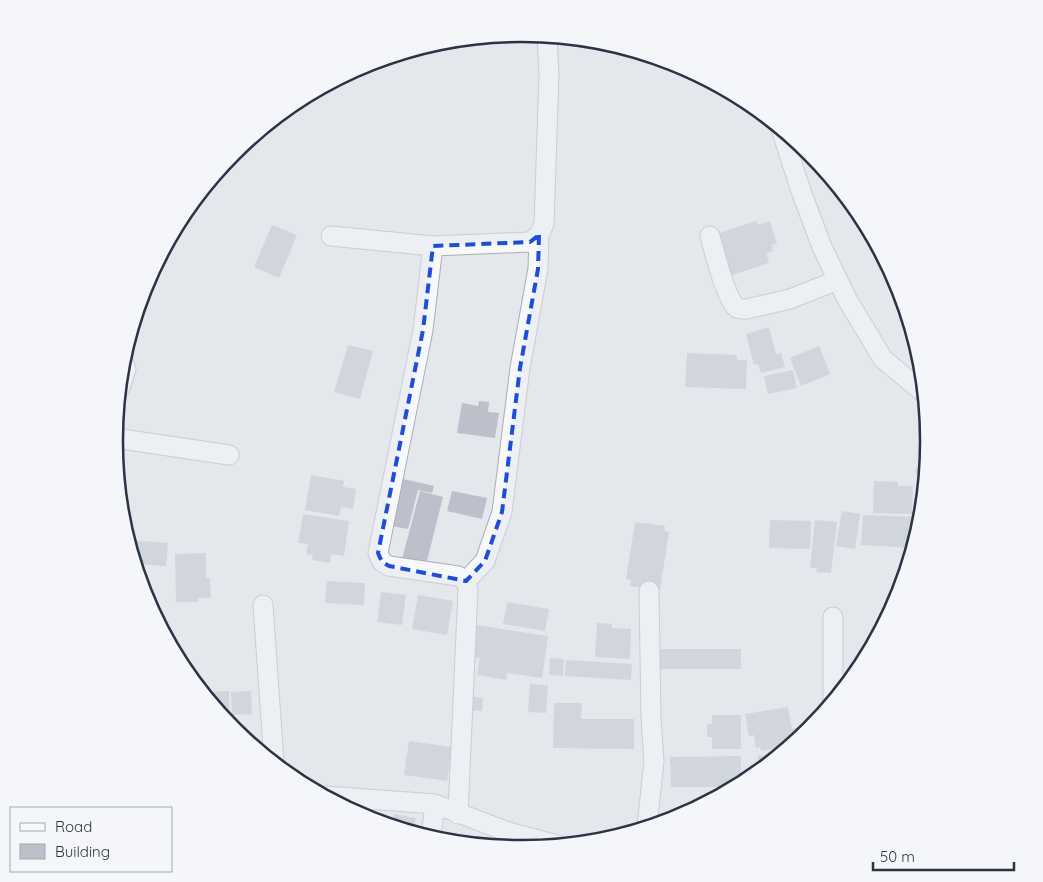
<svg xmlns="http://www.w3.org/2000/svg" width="1043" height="882" font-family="Quicksand,sans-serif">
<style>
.building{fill:#bbc0ca}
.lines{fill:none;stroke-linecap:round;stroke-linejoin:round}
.street-casing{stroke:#a9aeb7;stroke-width:21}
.street{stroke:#f7f8fa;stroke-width:19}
.marked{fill:none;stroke:#1d4ed8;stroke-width:4;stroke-dasharray:10 6;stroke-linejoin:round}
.rim{fill:none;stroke:#2b3445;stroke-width:2.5}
</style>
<rect width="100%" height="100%" fill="#e4e7ec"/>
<path class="building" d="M756,221L758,225L770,221L777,244L772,245L773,251L766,253L769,263L729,276L716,234Z
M272,225L297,235L279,278L254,267Z
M885,262L893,276L889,278L881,265Z
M769,327L776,354L781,353L785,367L761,373L758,364L754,365L746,334Z
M348,345L373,351L360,399L334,392Z
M819,346L830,374L801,386L790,358Z
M687,353L737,355V360H747L746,389L685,387Z
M793,370L797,388L768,394L764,376Z
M479,401L489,402L488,412L499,413L495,438L457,433L462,403L478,406Z
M926,466L924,490H920L915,469Z
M311,475L344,481L343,487L356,489L353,509L341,507L339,516L305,510Z
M403,479L434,486L432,493L418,490L408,529L392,526Z
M874,481L898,482V486H913L912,514L873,513Z
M420,491L443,497L426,565L402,559Z
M452,491L487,498L482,519L447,511Z
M842,511L860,514L855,549L836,546Z
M303,514L349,521L344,556L331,554L330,563L312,560L313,555L306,554L308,544L298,543Z
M863,515L918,517V531L913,548L861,545Z
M770,520L811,521L810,549L769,548Z
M815,520L837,522L831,573L816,572L817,568H810Z
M635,522L665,526L664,531L669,532L660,590L630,586L631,580L626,579Z
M128,540L168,543L166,566L135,564Z
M206,553V578H210L211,598H198V602H176L175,554Z
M327,581L365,583L364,605L325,603Z
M381,592L406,595L402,625L377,622Z
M418,595L453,601L447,635L412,629Z
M507,602L549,609L545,631L503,624Z
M597,623L612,624V628L631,629L630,659L595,657Z
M476,625L548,636L542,678L507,673L506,680L477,675L480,658L471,657Z
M656,649H741V669H655Z
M550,658L564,659L563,676L549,675Z
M566,660L632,664L631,680L565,676Z
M530,684L548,685L546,713L528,712Z
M229,691L230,715L223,716L203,692Z
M251,691L252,714L232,715L231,692Z
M470,696L483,698L482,711L468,710Z
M554,703H582L581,719H634V749L553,748Z
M788,707L792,729L797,728L799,738L790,743L789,746L761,751L760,747L756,748L754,735L749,736L745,714Z
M712,715H741V749H712V737H707V724H712Z
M409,741L452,747L447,781L404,775Z
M777,755L761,769L758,771V756Z
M741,756V783L719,795V787H671L670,757Z
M394,814L416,818L413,832L392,825Z
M441,836L460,837V842L441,840Z"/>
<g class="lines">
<defs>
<path id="street" d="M781,129L801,191L822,247L847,299L883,359L924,393
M331,236L433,246L530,242L539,235L544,224L549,74L547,36
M710,236C714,251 726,298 736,307C739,310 743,309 747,309L790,299L838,280
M433,246L423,330L378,553L382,562L389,566L458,576L466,581L468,589L458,814
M120,388L126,369L123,360
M115,438L229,455
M466,581L485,561L502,512L520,368L538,269L539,235
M263,605L274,762
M833,617V700
M326,796L435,804L508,832L557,845
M647,826L654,761L651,719L649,591
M431,837L435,804"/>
</defs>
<use href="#street" class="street-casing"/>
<use href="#street" class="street"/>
</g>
<path d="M0 0H1043V882H0ZM539,235L538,269L520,368L502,512L485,561L466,581L389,566L382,562L378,553L423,330L433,246L530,242Z" fill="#e4e7ec" fill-opacity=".55" fill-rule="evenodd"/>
<path class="marked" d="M539,235L538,269L520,368L502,512L485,561L466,581L389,566L382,562L378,553L423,330L433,246L530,242Z"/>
<path d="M0 0H1043V882H0ZM521 42H522A398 398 0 0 1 920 440V442A398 398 0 0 1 522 840H521A398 398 0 0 1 123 442V440A398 398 0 0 1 521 42Z" fill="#f4f6f9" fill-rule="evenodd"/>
<path class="rim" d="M521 42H522A398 398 0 0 1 920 440V442A398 398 0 0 1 522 840H521A398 398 0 0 1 123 442V440A398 398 0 0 1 521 42Z"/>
<rect x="10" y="807" width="162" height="65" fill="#f4f6f9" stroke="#a4a8b1"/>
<rect x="20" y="823" width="25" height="8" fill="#f7f8fa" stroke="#a4a8b1"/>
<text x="55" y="832" font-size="15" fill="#2b3445">Road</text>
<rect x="20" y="844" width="25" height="15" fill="#bbc0ca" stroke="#a4a8b1"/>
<text x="55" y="857" font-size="15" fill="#2b3445">Building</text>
<path d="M873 862v8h141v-8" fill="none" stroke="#2b3445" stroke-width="2.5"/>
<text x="880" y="862" font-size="15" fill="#2b3445" stroke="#f4f6f9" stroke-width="4" paint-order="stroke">50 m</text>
</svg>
